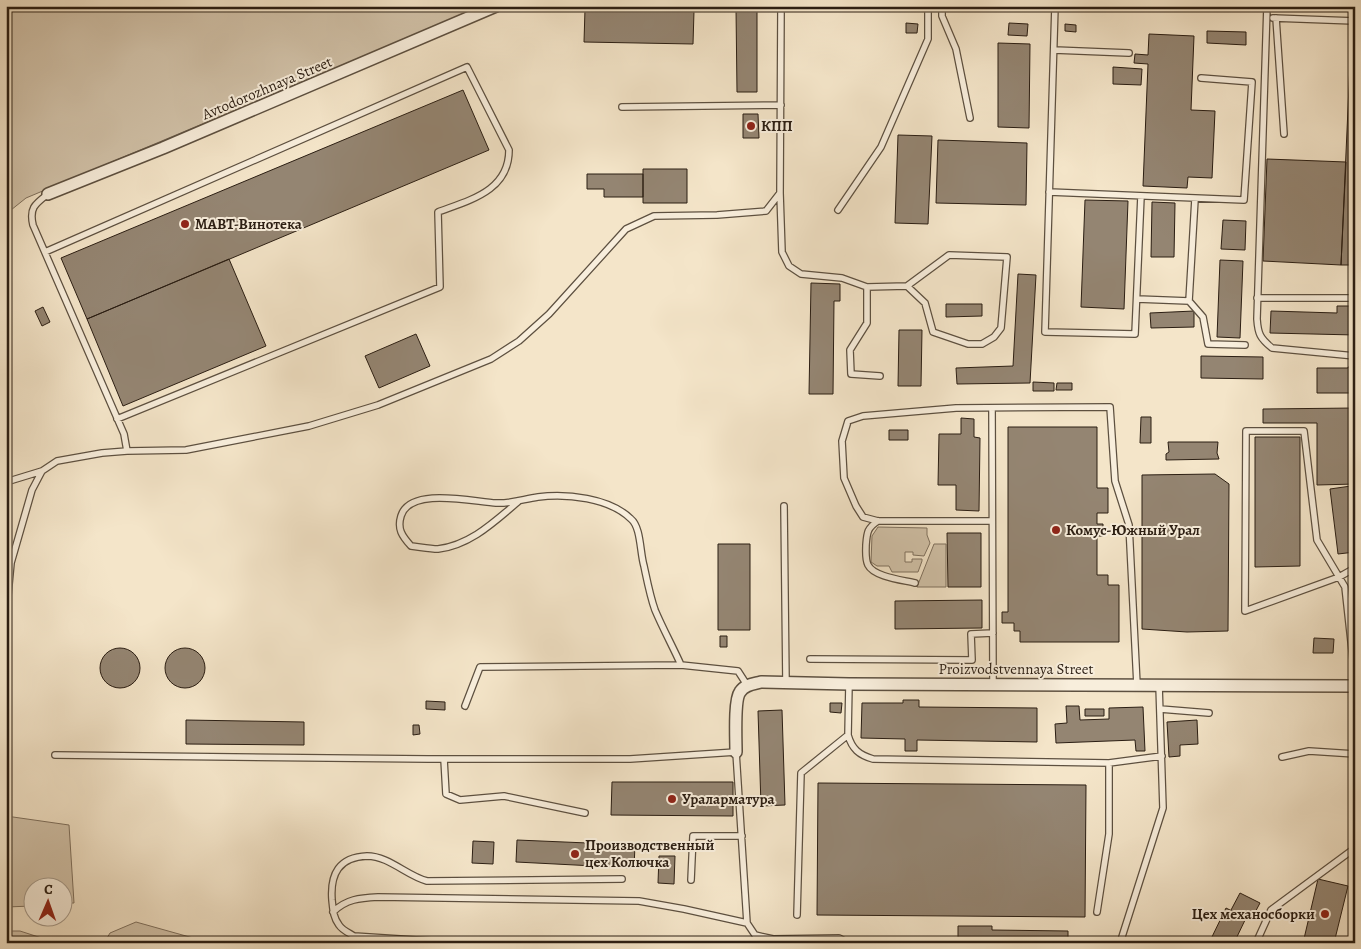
<svg xmlns="http://www.w3.org/2000/svg" width="1361" height="949" font-family="Alegreya,serif">
<style>
.green{fill:#d2c3aa;stroke:#7e705e}
.building{fill:#948572;stroke:#2b1e13}
.lines{fill:none;stroke-linecap:round;stroke-linejoin:round}
.service-casing{stroke:#5d5040;stroke-width:8}
.minor-casing{stroke:#5d5040;stroke-width:14}
.service{stroke:#f8eedc;stroke-width:5.5}
.minor{stroke:#f8eedc;stroke-width:11}
.poi-dot{fill:#8f2418;stroke:#f8eedc;stroke-width:2}
.labels{text-anchor:middle;stroke-width:4;stroke-linejoin:round;paint-order:stroke}
.street-label{font-size:15px;fill:#2b1e13;stroke:#f8eedc}
.poi-label{font-size:15px;font-weight:bold;fill:#2b1e13;stroke:#f8eedc;text-anchor:start}
</style>
<rect width="100%" height="100%" fill="#f4e5c9"/>
<filter id="stains"><feTurbulence type="fractalNoise" baseFrequency=".004" numOctaves="4"/><feColorMatrix values="0 0 0 0 .2 0 0 0 0 .09 0 0 0 0 .02 0 0 0 .5 -.17"/></filter>
<radialGradient id="worn" r=".72"><stop offset=".6" stop-color="#630" stop-opacity="0"/><stop offset="1" stop-color="#630" stop-opacity=".3"/></radialGradient>
<path class="green" d="M6,6H483L26,198L6,214Z
M878,527L927,528V535L930,543L924,556L913,555V552H905V562H912V559H922V561L918,572H892L889,566H877L871,562L872,536Z
M934,544H946V587H917Z
M6,816L69,825L74,903H63L62,886H32V906L6,907Z
M136,922L211,943H104L110,933Z
M6,931H20L57,943H6Z"/>
<path class="building" d="M585,9L694,11L693,44L584,42Z
M736,9H757V92H737Z
M906,23L918,24L917,33H906Z
M1009,23L1028,24L1027,36L1008,35Z
M1065,24L1076,25V32L1065,31Z
M1207,31L1246,32V45L1207,43Z
M1149,34L1194,36L1191,110L1215,111L1212,178L1188,177L1187,188L1143,186L1148,64L1134,63L1135,54L1148,55Z
M1351,41L1355,42V265H1341Z
M998,43L1030,44L1029,128L998,127Z
M1113,67L1142,69L1141,85L1113,84Z
M463,90L489,150L87,319L61,258Z
M743,114H758L759,138H743Z
M898,135L932,136L928,224L895,223Z
M938,140L1027,143L1026,205L936,203Z
M1267,159L1346,162L1341,265L1263,261Z
M643,169H687V203H643Z
M587,174H643V197H604V189H587Z
M1085,200L1128,201L1124,309L1081,307Z
M1152,202L1175,203L1174,257H1151Z
M1223,220L1246,221L1245,250L1221,249Z
M229,259L266,346L123,406L87,319Z
M1220,260L1243,261L1240,338L1217,337Z
M1018,274L1036,275L1030,383L957,384L956,368L1013,366Z
M811,283L840,284V301H834L833,394H809Z
M946,304H982V316L946,317Z
M1337,306H1355V335L1270,333L1271,311L1337,313Z
M43,307L50,322L42,326L35,311Z
M1194,311V327L1151,328L1150,313Z
M899,330H922L921,386H898Z
M416,334L430,366L379,388L365,356Z
M1201,356L1263,357V379L1201,378Z
M1348,367H1355V393H1317V368H1348Z
M1033,382L1054,383V391H1033Z
M1057,383H1072V390H1056Z
M1355,408V484L1317,485V423H1263V409Z
M1141,417H1151V443H1140Z
M961,418L974,419V437L980,438L979,511L956,510V485H938L939,434H961Z
M1008,427H1097V488H1108V513H1097V524H1103V536H1097V575H1108V585H1119V642H1020V631H1014V623H1002V612H1008Z
M889,430H908V440H889Z
M1255,437H1300V566L1255,567Z
M1168,442H1218L1217,453L1219,459L1166,460V454L1169,452Z
M1215,474L1229,484L1228,631L1187,632L1142,629V475Z
M1351,486L1355,521V552L1338,554L1330,489Z
M947,533H981V587H948Z
M718,544H750V630H718Z
M982,600V628L895,629V601Z
M720,636H727V647H720Z
M1314,638L1334,639L1333,653H1313Z
M165 668a20 20 0 1 1 40 0a20 20 0 1 1-40 0Z
M100 668a20 20 0 1 1 40 0a20 20 0 1 1-40 0Z
M903,700H919V707L1037,708V742L917,740V751H905V739L861,738L862,703H903Z
M426,701L445,702V710L426,709Z
M830,703H842L841,713L830,712Z
M1066,706H1079L1080,720L1109,719V708L1143,707L1145,751H1136L1135,740L1056,743L1055,724L1067,723Z
M1085,709H1104V716H1085Z
M782,710L785,805L761,806L758,711Z
M186,720L304,722V745L186,744Z
M1197,720L1198,744L1180,745V756L1169,757L1167,722Z
M413,725H419L420,734L413,735Z
M612,782H733V816L611,815Z
M818,783L1086,785L1085,917L817,915Z
M517,840L635,845L634,868L516,862Z
M473,841L494,842L493,864L472,863Z
M659,856H675L674,884L658,883Z
M1318,879L1348,886L1334,943H1303Z
M1240,893L1260,903L1251,920L1231,910Z
M1226,908L1246,918L1234,943H1209Z
M958,926H992V930L1068,931V943H958Z"/>
<g class="lines">
<defs>
<path id="service" d="M942,6V16L956,49L970,118
M1055,6L1045,332L1135,334L1141,196
M1267,6L1257,319C1258,334 1260,338 1272,348L1355,356
M1273,18L1355,21
M1276,18L1284,134
M1054,50L1129,53
M622,107L781,105
M1049,192L1244,200L1252,82L1201,78
M780,193L782,252L789,266L801,274L842,278L867,287L907,286L925,303L933,332L968,344H982L994,337L1001,328L1007,257L949,255L907,286
M48,194C35,204 29,208 33,225L124,434L127,451
M838,210L881,147L928,39V6
M45,252L467,67L509,150C509,191 470,200 438,212L440,287L117,419
M867,287V323L850,350L851,374L880,376
M1257,298H1355
M1137,299L1189,301L1195,199
M1189,301L1203,317L1208,344L1245,345
M992,408L993,684
M6,482L42,471
M519,501C495,521 471,545 438,549C430,549 420,547 411,546C402,536 397,529 401,516C410,486 474,502 496,503C510,504 524,499 538,497C566,493 610,498 631,519C641,527 640,553 644,566C647,580 650,596 655,610C663,629 673,647 681,665L738,671L747,685
M784,506L786,682
M878,521C867,528 867,533 866,545C866,551 865,559 868,565C874,577 903,580 915,583
M992,521H878L863,517L856,506L844,478L842,441L848,421L863,416L956,408L1110,407L1115,481L1129,525L1137,685
M6,616L11,563L32,490L42,471L57,461L102,453L127,451L186,450L309,426L378,405L491,359L519,341L549,314L626,229L654,216L717,215L766,211L780,193L781,6
M810,659L972,660L971,634L993,633
M849,684L848,735C852,749 859,755 873,759L1109,763V834L1097,912
M1354,686L1353,660L1345,587L1317,540L1304,431H1246L1245,611L1339,577L1355,568
M465,706L480,667L681,665
M1160,709L1209,713
M55,755L428,759H630L736,752L747,923L755,935L773,939L839,938L848,943
M1282,757L1309,751L1355,754
M444,759L446,794L460,800L504,796L585,813
M1109,763L1162,756
M691,880L693,836H742
M333,912C346,899 360,898 378,897L639,901L684,909L747,923
M797,915L801,773L848,735
M462,943L354,936C349,933 342,930 339,925C333,917 333,909 332,900C330,874 339,857 367,856C389,856 407,876 427,881L622,879
M1120,943L1163,808L1159,685
M1256,943L1271,910L1355,848"/>
<path id="minor" d="M48,194L163,148L496,6
M736,752C736,739 734,700 740,692C745,684 754,684 761,682L849,684L1355,686"/>
</defs>
<use href="#service" class="service-casing"/>
<use href="#minor" class="minor-casing"/>
<use href="#service" class="service"/>
<use href="#minor" class="minor"/>
</g>
<g class="poi-dot">
<circle cx="751" cy="126" r="5"/>
<circle cx="185" cy="224" r="5"/>
<circle cx="1056" cy="530" r="5"/>
<circle cx="672" cy="799" r="5"/>
<circle cx="575" cy="854" r="5"/>
<circle cx="1325" cy="914" r="5"/>
</g>
<g class="labels">
<g class="street-label">
<text transform="translate(267 88) rotate(-23)" y="5">Avtodorozhnaya Street</text>
<text x="1016" y="674">Proizvodstvennaya Street</text>
</g>
<g class="poi-label">
<text x="761" y="131">КПП</text>
<text x="195" y="229">МАВТ-Винотека</text>
<text x="1066" y="535">Комус-Южный Урал</text>
<text x="682" y="804">Ураларматура</text>
<text x="585" y="850">Производственный<tspan x="585" dy="17">цех Колючка</tspan></text>
<text x="1315" y="919" text-anchor="end">Цех механосборки</text>
</g>
</g>
<rect width="1361" height="949" fill="none" stroke="#f4e5c9" stroke-width="25"/>
<rect x="8" y="8" width="1346" height="934" fill="none" stroke="#2b1e13" stroke-width="2.5"/>
<rect x="12" y="12" width="1336" height="924" fill="none" stroke="#2b1e13"/>
<g transform="translate(48 902) rotate(2)"><circle r="24" fill="#f8eedc" stroke="#a69b8c"/>
<path d="M0-4L9 19L0 12L-9 19Z" fill="#8f2418"/>
<text y="-8" font-size="14" font-weight="bold" text-anchor="middle" fill="#2b1e13">С</text>
</g>
<rect width="100%" height="100%" filter="url(#stains)"/>
<rect width="100%" height="100%" fill="url(#worn)"/>
</svg>
